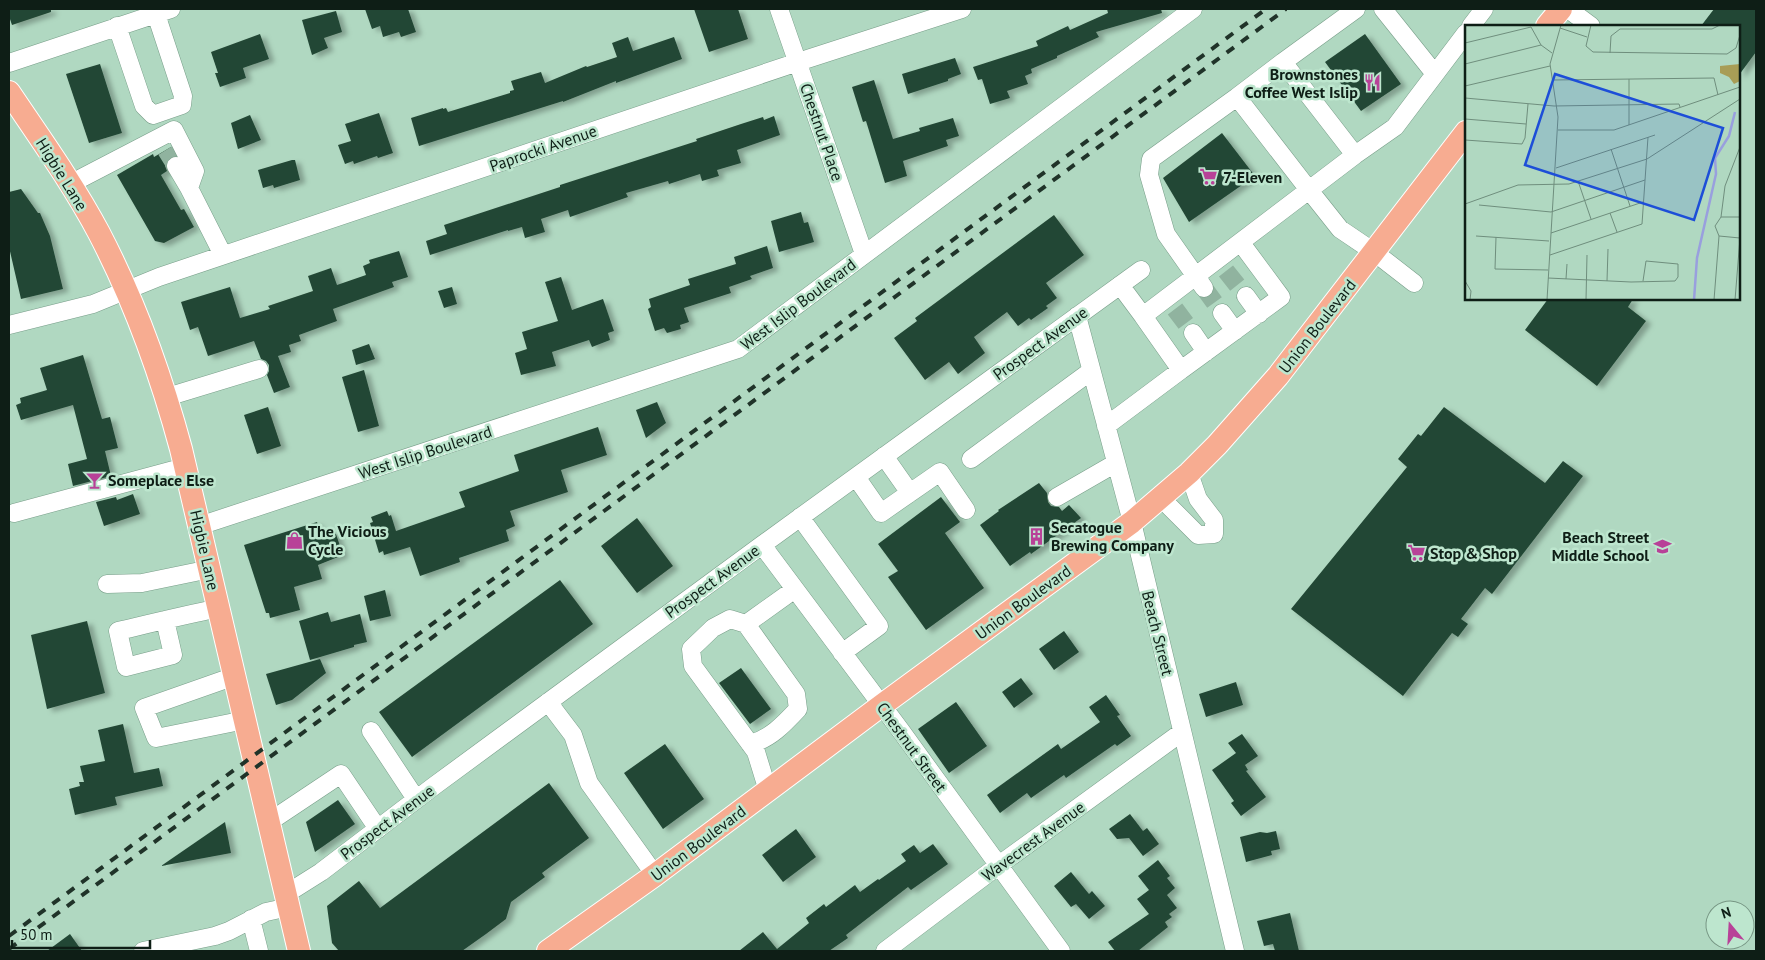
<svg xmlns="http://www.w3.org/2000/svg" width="1765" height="960" font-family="'PT Sans',sans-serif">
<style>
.building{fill:#234735;filter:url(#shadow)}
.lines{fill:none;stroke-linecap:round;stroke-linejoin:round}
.minor-tunnel{stroke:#90b39f;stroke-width:18;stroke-dasharray:18 9;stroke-linecap:butt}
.minor-casing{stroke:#789e89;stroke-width:19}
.major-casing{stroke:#fff;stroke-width:24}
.minor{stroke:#fff;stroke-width:18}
.major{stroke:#f7ac91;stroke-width:22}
.rail{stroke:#203329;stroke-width:4;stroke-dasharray:9 9;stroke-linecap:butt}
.labels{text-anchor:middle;stroke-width:5;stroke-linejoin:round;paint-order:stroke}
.poi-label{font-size:16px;font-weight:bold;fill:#0e1e16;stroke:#bde6ce;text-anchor:start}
.street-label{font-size:16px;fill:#0e1e16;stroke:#bde6ce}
.inset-river{fill:none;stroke:#999fde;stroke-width:2.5}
.inset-road{fill:none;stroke:#6f8e7d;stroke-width:1}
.view{fill:#1d4ed8;fill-opacity:0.15;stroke:#1d4ed8;stroke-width:2.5}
.inset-edge{fill:none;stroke:#0e1e16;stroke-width:2.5}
</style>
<defs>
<filter id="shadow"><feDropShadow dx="5.5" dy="3" stdDeviation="2.5" flood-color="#0004"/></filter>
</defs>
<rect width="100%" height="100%" fill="#b0d8c1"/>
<path class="building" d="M9,9H51V12L12,25L9,16Z
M365,9H408L416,32L401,37L399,32L383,37L380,26L372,29Z
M694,9H738L748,39L709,52Z
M1107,9H1161L1162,13L1096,32L1099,37L1057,56V58L1031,69L1032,73L1025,76L1028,84L1007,91L1010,98L990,104L982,79L978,80L973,67L1038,46L1036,41L1068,26L1070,30L1108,13Z
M1714,9H1756V52L1739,75V26H1701Z
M336,11L342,32L324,38L328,48L312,55L302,20Z
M260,34L269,59L243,68L246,78L220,87L215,73H218L211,52Z
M1365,34L1401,84L1361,111L1325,62Z
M628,37L633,51L674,37L682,59L616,83V81L563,102V101L419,146L411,118L443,108V109L446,108L448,112L510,93V91L514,90L511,81L541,72L545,83L586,66L587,67L617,57L612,43Z
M955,58L961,74L948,79V81L908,94L902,74Z
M100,64L122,133L89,143L66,74Z
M874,80L893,139L920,131L919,128L953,118L959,136L946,140L948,146L903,161L907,176L885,183L866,121L863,122L852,87Z
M379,113L393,153L378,158L377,156L354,164L353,161L345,164L338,145L351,141L345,124Z
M250,115L261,140L238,149L231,123Z
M774,116L780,135L737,150L741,163L717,170L719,176L702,181L700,174L669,184L668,181L626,193L628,197L570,217L568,210L541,219L545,232L525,238L522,227L508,231V230L430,255L426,241L447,234L444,225L560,187V185L697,141L696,139L741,124L763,117L764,120Z
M1222,133L1255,176L1189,222L1163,178Z
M171,147L175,156L167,160L165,166L167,171L161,175L181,210L184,209L194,227L164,243L155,241L117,175L153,154L154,157Z
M292,160H295L300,180L274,188L273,185L263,188L258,170Z
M21,189L38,213H40L50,236L63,289L21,299L9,247V192Z
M801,212L804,223L808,222L814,242L779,252L771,221Z
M1054,215L1084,255L1046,283L1057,298L1046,306L1048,308L1031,320L1029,318L1018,326L1007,312L974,337L985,353L958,374L949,362L925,380L894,338L917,321L915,318Z
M767,246L773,268L750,276L752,279L729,287L731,293L684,308L689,322L680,325L681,329L667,333L664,328L655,331L648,309L651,307L649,299L690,285L688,279L736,264L734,257Z
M399,251L408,277L392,282L394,287L333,309L337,321L299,335L301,341L289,345L291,352L278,356L290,387L274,393L267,375L269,371V365L266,361L261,359L254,341L208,356L198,327L190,330L181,302L230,287L240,318L270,309L268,306L313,291L308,276L331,268L337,285L366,275L363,266L370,263L369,260Z
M561,277L572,310L603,299L614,331L608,333L610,340L592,347L589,340L552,352L556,366L521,375L515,353L527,349L522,332L558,321L545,282Z
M452,287L457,304L444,308L438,291Z
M1548,299H1633L1628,307L1646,321L1597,386L1525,330Z
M369,344L375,359L356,365L352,350Z
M83,355L102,419L110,417L118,448L105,451L111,476L73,486L68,464L87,459L73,405L21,420L16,405L21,403L20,398L47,390L40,368Z
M364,370L379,426L358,432L342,377Z
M657,402L666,423L646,438L636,410Z
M268,407L281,446L257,454L244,415Z
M1444,407L1545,483L1563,461L1583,476L1492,594L1485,588L1461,619L1468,624L1458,637L1452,633L1403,696L1291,609L1407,467L1398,459L1418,434L1421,436Z
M598,427L607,455L561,470L568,492L510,511L515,526L506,530L509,541L459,558L460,562L420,576L410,547L384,555L383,551L379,553L370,523L373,522L371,517L387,511L389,516L391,515L396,531L465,507L459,492L519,471L514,455Z
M1039,483L1047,493L1048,502L1051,506L1059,507L1062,511L1069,505L1081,518L1031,554L1030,552L1010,566L980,525L999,511L998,510Z
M133,494L140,514L104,526L96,502L116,497L117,500Z
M941,497L960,522L945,533L984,588L926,630L888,577L898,571L878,544Z
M637,518L673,566L637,593L601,546Z
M317,522L322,536L335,531L343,555L318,565L322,579L294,587L300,610L270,618L269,613H266L244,545Z
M560,580L593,624L412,757L379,712Z
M385,590L391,616L370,621L364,596Z
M328,612L331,622L360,614L367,642L354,645V647L310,660L299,621Z
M87,621L105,693L47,709L31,635Z
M1064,631L1079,652L1054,670L1039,649Z
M320,659L326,673L292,700L276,705L266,674Z
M741,668L771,709L750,724L719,683Z
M1021,678L1033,694L1014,708L1002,692Z
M1236,682L1243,705L1206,717L1199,694Z
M1106,695L1120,715L1117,716L1131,736L1117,746L1115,744L1066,778L1064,775L1031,798L1027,793L1000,813L987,795L1058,744L1061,749L1100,722L1089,707Z
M956,702L987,746L949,773L918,729Z
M123,724L134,773L159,768L163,786L115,797L117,805L75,815L69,789L80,786L79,782H84L80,766L105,761L98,730Z
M1242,734L1258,756L1245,765L1248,770L1246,771L1266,797L1241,816L1231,803L1234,801L1212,770L1236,753L1228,743Z
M665,744L704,799L663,829L624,773Z
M549,783L589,838L542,873L545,877L511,902L506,919L486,934L462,951H339L332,943L327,906L359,881L380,908Z
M338,800L355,824L315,852L306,822Z
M1130,814L1143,831L1147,828L1159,844L1143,856L1129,838L1117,839L1109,829Z
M225,822L231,853L161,866Z
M796,829L816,857L783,882L762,855Z
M1276,831L1280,849L1271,851L1272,855L1246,862L1240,837L1260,832L1267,833Z
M933,844L948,864L911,890L908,887L846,935L848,938L829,951H739L763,932L777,949L809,923L806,918L824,904L826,907L855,885L860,892L878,879L879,880L906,861L901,854L914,845L920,853Z
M1158,860L1170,876L1167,878L1175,888L1167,895L1177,908L1169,914L1172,917L1165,922L1168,927L1138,951H1115L1108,942L1149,914L1137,899L1149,890L1138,876Z
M1071,872L1089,894L1092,891L1105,906L1089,919L1076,904L1071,907L1054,886Z
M1290,913L1299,951H1275L1273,944L1264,946L1257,921Z
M70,934L82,951H47Z"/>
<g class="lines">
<path class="minor-tunnel" d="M166,150L176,166
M1226,271L1246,296
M1204,288L1222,313
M1175,309L1193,333"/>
<defs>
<path id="minor" d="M779,9L864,254
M1383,9L1435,74
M1568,9L1591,26
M117,26L144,106L153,115L182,105L183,96L156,14
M1471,26L1484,9
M1283,62L1356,9
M9,63L171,9
M1355,155L1395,127L1466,33
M176,166L189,188
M70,184L174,130L195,171L189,188L223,255
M1241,243L1281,297L1181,370L1143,316L1309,190L1237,97L1283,62L1355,155L1309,190L1340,229L1374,252L1414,283
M1120,285L1143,316
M1204,288L1166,234L1149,175L1151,159L1237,97
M1246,296L1259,314
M1222,313L1235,331
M1077,316L1132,522L1235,951
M9,325L93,304L159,277L798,62L962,9
M1193,333L1206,352
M167,397L259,369
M1106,426L1181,370
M884,456L910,493
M971,459L1091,371
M856,477L881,513L940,472L966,510
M1057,497L1116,463
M1161,498L1198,535L1214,534V520L1198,499L1189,473
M14,513L185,467
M800,517L879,626L842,653
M199,526L738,349L1193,9
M762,545L901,731L1061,951
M107,584L142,583L210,569
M165,620L173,655L126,667L118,631C152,623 185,615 219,608
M746,624L730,619L713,628L691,649L693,666L756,752L768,791
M235,676L144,708L156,738L245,720
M548,702L573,735L589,783L655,875
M371,731L416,799
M750,744C770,739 784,724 798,709L796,694L746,624L795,589
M269,822L341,774L378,829
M285,893L294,889L321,872L434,786L762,545L1141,270
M251,919L259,951
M143,951L215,936L229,931L266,912L289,907
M885,951L999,865L1182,732"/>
<path id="major" d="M1547,26L1561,9
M9,92C40,138 73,184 99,233C135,302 161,375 181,449L299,951
M548,951L655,875L882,705L1132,522L1189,473L1217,445L1278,376L1466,132"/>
</defs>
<use href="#minor" class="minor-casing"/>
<use href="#major" class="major-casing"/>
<use href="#minor" class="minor"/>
<use href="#major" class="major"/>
<path class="rail" d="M9,936L1266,9
M9,949L1286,9"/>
</g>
<defs>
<symbol id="restaurant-bare" viewBox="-9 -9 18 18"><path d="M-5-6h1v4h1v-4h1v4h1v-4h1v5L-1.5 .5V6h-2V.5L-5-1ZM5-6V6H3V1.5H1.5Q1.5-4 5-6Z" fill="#b84198" stroke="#bde6ce" stroke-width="2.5" paint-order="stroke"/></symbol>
<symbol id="supermarket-bare" viewBox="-9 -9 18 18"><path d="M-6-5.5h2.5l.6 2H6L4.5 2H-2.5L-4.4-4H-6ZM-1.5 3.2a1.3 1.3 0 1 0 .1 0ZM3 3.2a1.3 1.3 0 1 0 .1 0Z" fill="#b84198" stroke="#bde6ce" stroke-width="2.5" paint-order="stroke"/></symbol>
<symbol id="bar-bare" viewBox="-9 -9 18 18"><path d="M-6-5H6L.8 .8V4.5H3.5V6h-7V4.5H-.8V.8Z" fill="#b84198" stroke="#bde6ce" stroke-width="2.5" paint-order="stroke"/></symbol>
<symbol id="building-bare" viewBox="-9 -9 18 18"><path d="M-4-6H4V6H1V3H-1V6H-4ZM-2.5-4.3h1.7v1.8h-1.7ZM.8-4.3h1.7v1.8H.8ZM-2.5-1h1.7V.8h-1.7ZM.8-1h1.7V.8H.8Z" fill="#b84198" stroke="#bde6ce" stroke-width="2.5" paint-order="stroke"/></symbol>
<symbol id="shop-bare" viewBox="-9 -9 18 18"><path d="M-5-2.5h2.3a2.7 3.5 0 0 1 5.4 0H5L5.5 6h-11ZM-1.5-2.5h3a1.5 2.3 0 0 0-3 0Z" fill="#b84198" stroke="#bde6ce" stroke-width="2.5" paint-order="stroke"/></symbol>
<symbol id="school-bare" viewBox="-9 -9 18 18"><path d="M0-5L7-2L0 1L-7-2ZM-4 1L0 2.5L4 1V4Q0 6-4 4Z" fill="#b84198" stroke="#bde6ce" stroke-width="2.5" paint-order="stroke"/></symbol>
</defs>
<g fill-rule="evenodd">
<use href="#restaurant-bare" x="1360" y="70" width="25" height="25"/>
<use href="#supermarket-bare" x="1196" y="164" width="25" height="25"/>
<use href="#bar-bare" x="82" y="468" width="25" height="25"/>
<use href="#building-bare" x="1024" y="524" width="25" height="25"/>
<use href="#shop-bare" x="282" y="528" width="25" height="25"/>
<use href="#school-bare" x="1650" y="534" width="25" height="25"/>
<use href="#supermarket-bare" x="1404" y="540" width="25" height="25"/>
</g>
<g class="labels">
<g class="poi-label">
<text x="1358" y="80" text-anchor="end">Brownstones<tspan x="1358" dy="18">Coffee West Islip</tspan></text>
<text x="1223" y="183">7-Eleven</text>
<text x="108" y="486">Someplace Else</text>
<text x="1051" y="533">Secatogue<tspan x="1051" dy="18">Brewing Company</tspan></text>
<text x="308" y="537">The Vicious<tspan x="308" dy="18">Cycle</tspan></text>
<text x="1649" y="543" text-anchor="end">Beach Street<tspan x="1649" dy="18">Middle School</tspan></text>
<text x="1430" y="559">Stop &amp; Shop</text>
</g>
<g class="street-label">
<text transform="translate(822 132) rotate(71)" y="6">Chestnut Place</text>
<text transform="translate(543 148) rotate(-19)" y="6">Paprocki Avenue</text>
<text transform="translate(62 174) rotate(58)" y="6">Higbie Lane</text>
<text transform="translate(798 304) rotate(-37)" y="6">West Islip Boulevard</text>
<text transform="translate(1317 326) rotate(-52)" y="6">Union Boulevard</text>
<text transform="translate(1040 343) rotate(-36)" y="6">Prospect Avenue</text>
<text transform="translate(425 452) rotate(-18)" y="6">West Islip Boulevard</text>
<text transform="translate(205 550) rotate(77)" y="6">Higbie Lane</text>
<text transform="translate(712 581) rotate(-36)" y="6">Prospect Avenue</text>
<text transform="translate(1023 602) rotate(-36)" y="6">Union Boulevard</text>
<text transform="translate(1158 633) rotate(76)" y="6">Beach Street</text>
<text transform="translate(912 747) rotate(54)" y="6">Chestnut Street</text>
<text transform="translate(387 822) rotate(-37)" y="6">Prospect Avenue</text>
<text transform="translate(1033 841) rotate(-36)" y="6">Wavecrest Avenue</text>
<text transform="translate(698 843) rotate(-37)" y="6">Union Boulevard</text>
</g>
</g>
<g transform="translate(1465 25)">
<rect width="275" height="275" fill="#b0d8c1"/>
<path d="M275,39V56L269,59L264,52L255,48V41Z" fill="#a89d56"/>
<path class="inset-river" d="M229,275L232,233L251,149L250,133L264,111L270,87"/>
<path class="inset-road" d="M126,0L121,21L128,27L262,29L271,23L275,10M66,2L76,20L87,28M95,3L122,12M0,18L66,2M145,28L146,11L155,4H247L255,0M0,39L76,20M164,54V100M88,55L249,53L253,70M0,61L85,41M0,73L89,81L214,79L215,82M0,94L61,99M93,105H149L275,62M0,115L57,119L60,113L63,79M146,124L165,181M91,143L190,110M113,156L126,194M0,179L53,160L104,159L182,134L275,74M14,180L86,187L180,155M145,188L152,207M256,192L260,161L275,122M275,192H256L250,201L254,211L275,213M86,208L178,177M11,211L84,216M31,212L30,244L83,245M85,230L177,199L183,112M83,253L166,257L210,256L213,252V239L181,236L178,256M101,254L102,239M0,256L6,266L5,275M142,256L143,224M82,275L93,92L85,39L96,0M121,275L122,230M249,275L254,211M270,275L275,213"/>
<path class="view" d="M90,49L258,103L229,195L60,140Z"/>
<rect width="275" height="275" class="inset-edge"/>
</g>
<rect width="1765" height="960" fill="none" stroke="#0e1e16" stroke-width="20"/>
<g transform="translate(1730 925) rotate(342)"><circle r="24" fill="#bde6ce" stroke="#779684"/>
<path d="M0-4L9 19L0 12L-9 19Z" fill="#b84198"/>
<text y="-8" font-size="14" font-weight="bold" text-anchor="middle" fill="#0e1e16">N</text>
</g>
<path d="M12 940v8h138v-8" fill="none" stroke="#0e1e16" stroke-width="2.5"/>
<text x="20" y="940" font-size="15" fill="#0e1e16" stroke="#bde6ce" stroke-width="4" paint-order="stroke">50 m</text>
</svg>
